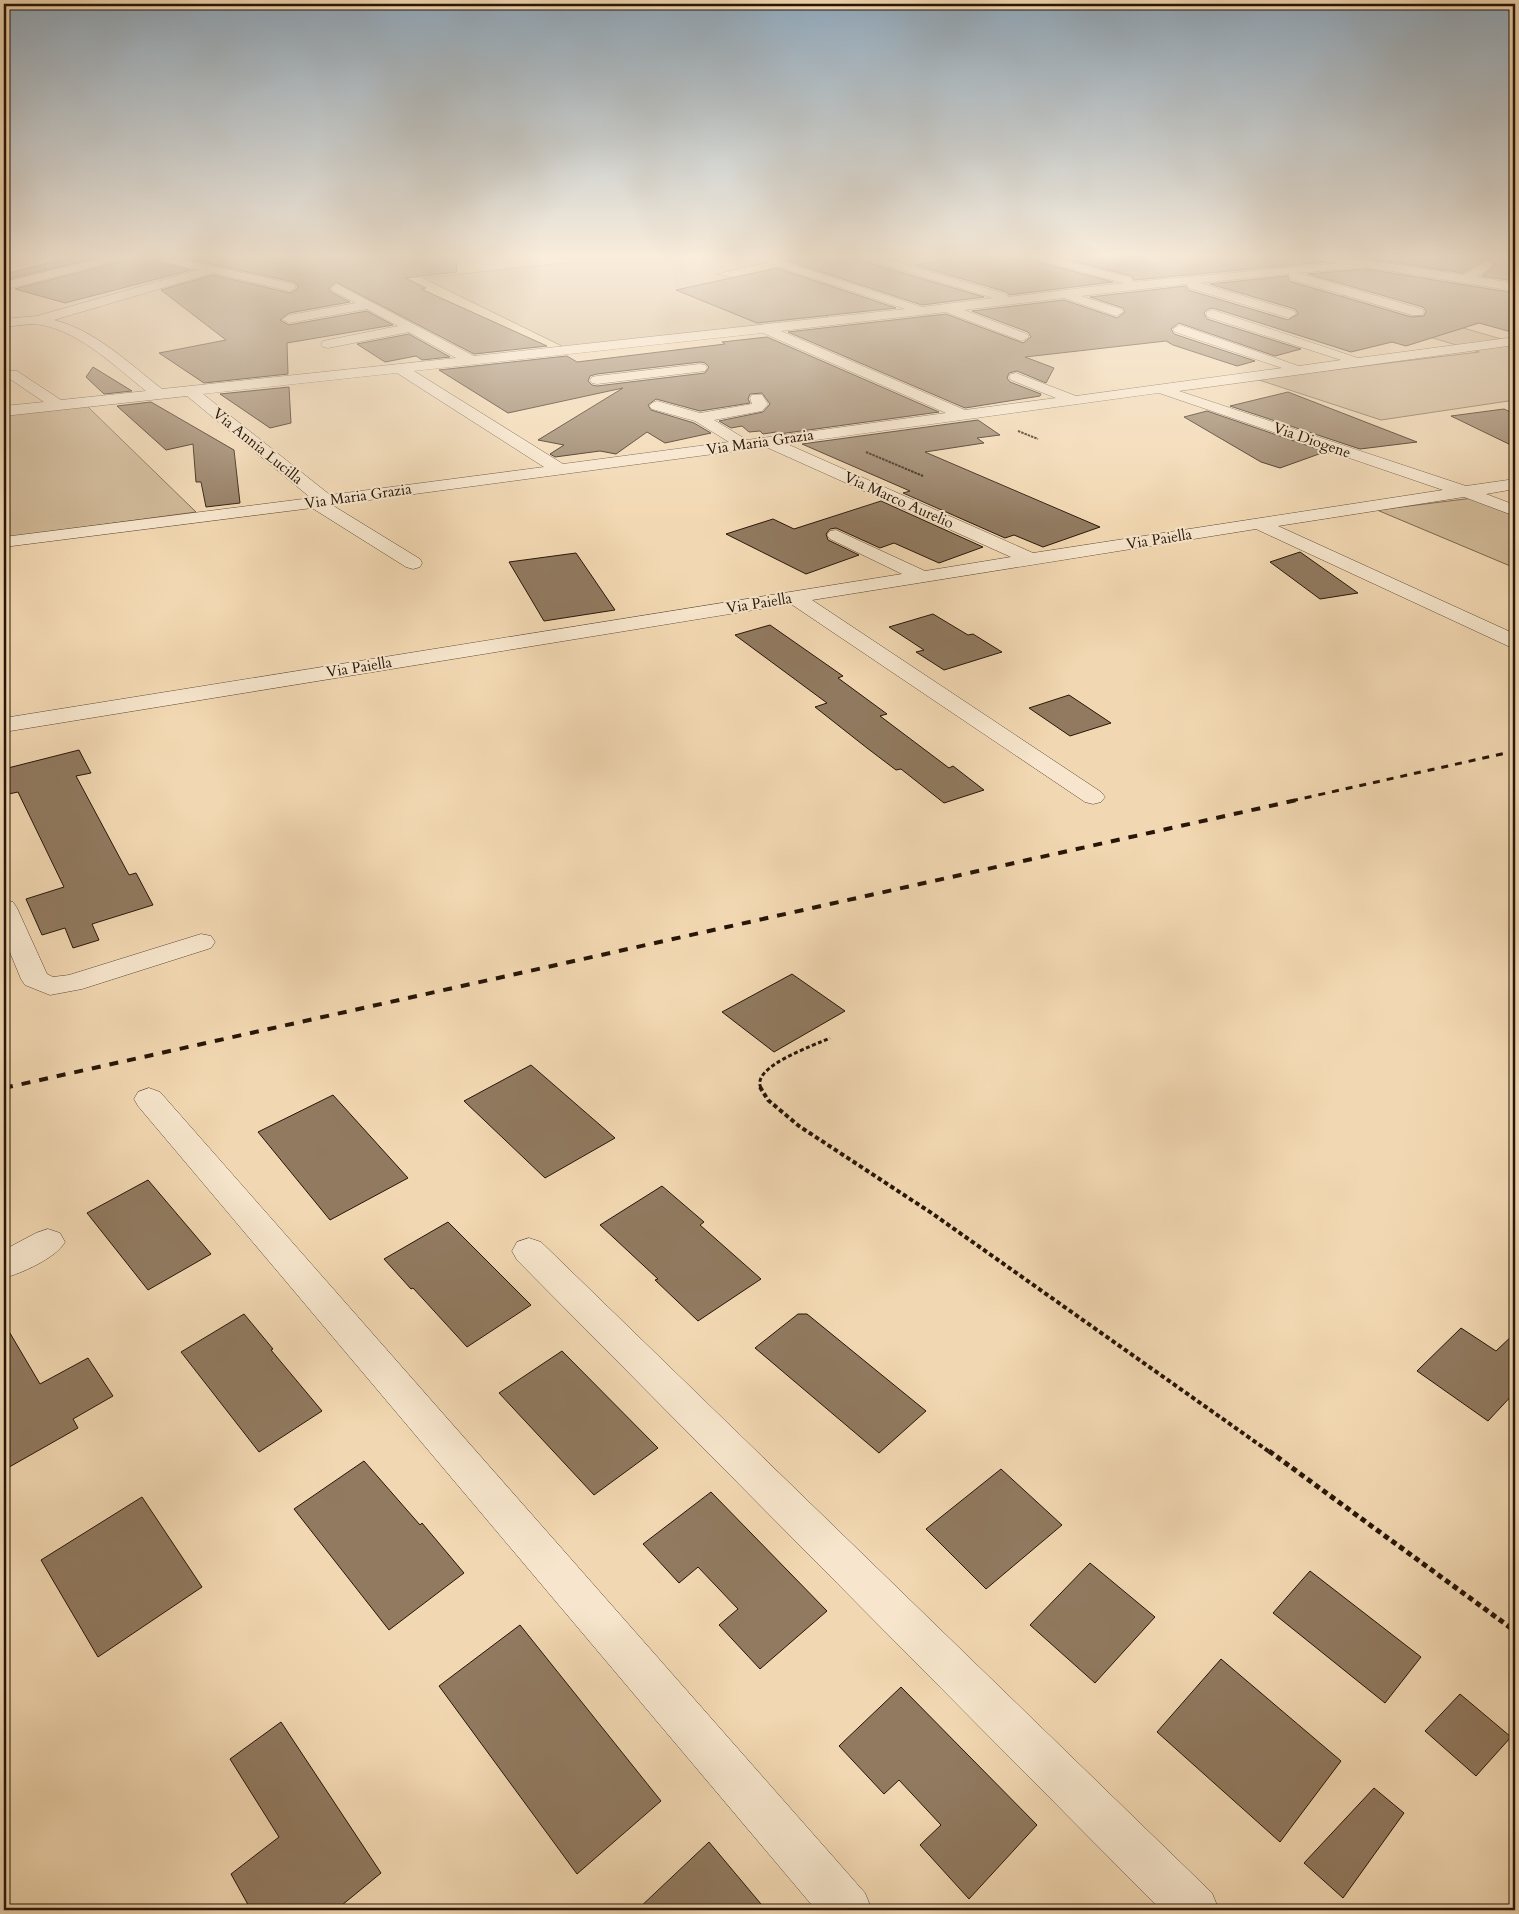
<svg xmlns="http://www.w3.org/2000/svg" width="1519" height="1914" font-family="Cardo,serif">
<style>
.green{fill:#cfb795;stroke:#7b664e}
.building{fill:#917a60;stroke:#271507;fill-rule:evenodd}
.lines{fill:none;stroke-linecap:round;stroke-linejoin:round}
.minor-casing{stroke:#5a4632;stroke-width:1}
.tertiary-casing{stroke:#5a4632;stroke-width:1}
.path-far3{stroke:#271507;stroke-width:2;stroke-dasharray:2.5 1;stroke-linecap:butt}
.path-far2{stroke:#271507;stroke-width:3;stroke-dasharray:4 2.5;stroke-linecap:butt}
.path-far1{stroke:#271507;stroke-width:4;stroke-dasharray:4.5 3;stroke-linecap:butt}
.path{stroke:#271507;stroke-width:5;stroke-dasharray:5.5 4;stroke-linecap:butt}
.minor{fill:#f7e6cd;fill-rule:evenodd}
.tertiary{fill:#f7e6cd;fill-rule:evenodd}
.rail-far2{stroke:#271507;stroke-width:3;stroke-dasharray:7 7;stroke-linecap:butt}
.rail-far1{stroke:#271507;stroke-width:4;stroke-dasharray:9 9;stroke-linecap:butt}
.rail{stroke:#271507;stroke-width:4.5;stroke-dasharray:11 11;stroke-linecap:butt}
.labels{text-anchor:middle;stroke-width:4;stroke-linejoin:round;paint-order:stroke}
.far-street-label{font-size:15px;fill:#271507;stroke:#f7e6cd}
</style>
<rect width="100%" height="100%" fill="#f2d8b2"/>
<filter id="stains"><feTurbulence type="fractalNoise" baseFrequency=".004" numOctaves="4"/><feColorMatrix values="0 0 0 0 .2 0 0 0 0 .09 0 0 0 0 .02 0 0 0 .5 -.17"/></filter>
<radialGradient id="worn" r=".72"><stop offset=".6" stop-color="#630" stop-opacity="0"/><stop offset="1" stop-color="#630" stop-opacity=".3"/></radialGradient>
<path class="green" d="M559,255H747L769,262L716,274L759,283L832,319L566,348L423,278L574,262Z
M1350,295L1515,343V400L1381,420L1256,379L1479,352L1309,300Z
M87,406L196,512L4,538V415Z
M1473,498L1515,515V568L1377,510Z"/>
<path class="building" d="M82,255H109L4,280V274Z
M135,255H140L144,259L191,270L65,303L15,289L131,259Z
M169,255H449L452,258L456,260L457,272L405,278L426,288L421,289L547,346L474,354L336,282L329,288L331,292L350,302L289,313L280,320L289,325L367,311L393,325L287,343L288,374L204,383L159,353L226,340L161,290L213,275L290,293L297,289L298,286L294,282Z
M792,255L819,257L842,255L984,297L922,305L788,261Z
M961,255H1023L1027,259L1113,282L1009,295L1007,292L915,265Z
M1049,255H1308L1315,261L1325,262L1134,280L1132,276Z
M1344,255H1501L1515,258V281L1482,276L1494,266L1492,261L1486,259L1463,273Z
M777,268L896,308L757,323L676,290Z
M1366,269L1515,293V333L1479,323L1406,346L1392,342L1351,352L1213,308L1208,309L1204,313L1207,319L1301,349L1275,356L1179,323L1171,329L1174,334L1255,361L1237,366L1173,345L1166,341L1025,357L1054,368L1046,383L1017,371L1009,373L1007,378L1010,382L1041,394L1040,396L965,408L788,332L946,314L1023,343L1031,337L1028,332L972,311L1064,300L1117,318L1125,312L1123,308L1090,297L1186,286L1188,290L1288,320L1298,314L1295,309L1210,284L1288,276L1289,281L1411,317L1424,316L1426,311L1423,307L1308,274Z
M409,334L450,357L422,360L416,356L385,362L357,344Z
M767,337L939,412L779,434L776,432L763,434L760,431L749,432L742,426L731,428L719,421L763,412L770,404L762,393L750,394L748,399L750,403L700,411L656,399L648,405L651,410L694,423L711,433L665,443L647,432L616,454L600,451L555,457L550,454L564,445L538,440L623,388L508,413L439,370L567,356L577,362L725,344L722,342ZM700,362L705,363L709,367L705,373L597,386L592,385L588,381L590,376L597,374Z
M93,367L132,391L104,394L86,377Z
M289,387L291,423L270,428L220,394Z
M1288,392L1417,442L1360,449L1230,406Z
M151,402L234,450L240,503L206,507L201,482H196L193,444L166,450L117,406Z
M1504,409L1515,414V447L1451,416Z
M1207,411L1329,453L1319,454L1280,468L1261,462L1184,417Z
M978,420L1000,435L977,438L984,443L925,452L1100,527L1043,547L1014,535L1005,538L903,493L910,491L802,444Z
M881,501L983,547L939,563L894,543L880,548L836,528L830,529L826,534L828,540L859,555L806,574L726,534L773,519L794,529Z
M1300,552L1358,593L1320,599L1270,562Z
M576,553L615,610L544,621L509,562Z
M933,614L968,635L973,634L1002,652L944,670L916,652L924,650L889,627Z
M770,625L843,676L838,678L887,714L880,716L949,768L953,766L984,790L944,803L901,769L896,770L867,748L815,707L827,703L735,635Z
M1069,695L1111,723L1070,736L1029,708Z
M79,750L91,773L76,776L129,875L136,873L153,905L92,924L99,940L73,948L65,928L42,935L26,899L64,887L18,792L4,795V769Z
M792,974L845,1011L774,1052L722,1012Z
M531,1065L615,1138L545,1178L464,1101Z
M333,1095L408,1178L330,1220L258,1132Z
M148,1180L211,1254L148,1290L87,1213Z
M662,1186L704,1222L700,1225L761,1279L698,1321L655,1280L658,1279L600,1225Z
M448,1222L531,1305L467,1347L413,1288L411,1289L384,1259Z
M244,1314L273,1349L271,1350L322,1411L259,1452L181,1352Z
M798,1314H807L926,1411L879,1453L755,1348Z
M4,1323L40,1384L88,1358L113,1396L73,1419L78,1428L4,1470Z
M1461,1328L1496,1351L1515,1333V1392L1488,1421L1417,1371Z
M562,1351L658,1448L594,1495L499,1393Z
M364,1461L420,1525L422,1523L464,1573L389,1630L294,1509Z
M1001,1469L1062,1525L986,1589L926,1529Z
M711,1492L827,1611L760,1669L719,1625L738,1609L698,1567L679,1583L643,1544Z
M142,1497L202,1587L98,1657L41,1560Z
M1090,1563L1155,1617L1095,1683L1030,1625Z
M1310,1571L1421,1657L1385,1703L1273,1613Z
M520,1625L661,1801L577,1874L439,1686Z
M1221,1659L1341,1761L1280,1842L1157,1732Z
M901,1687L1037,1825L969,1899L920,1845L941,1825L899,1780L884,1794L839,1746Z
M1460,1694L1511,1737L1476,1776L1425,1731Z
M281,1722L381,1873L336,1910H251L231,1874L279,1837L230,1759Z
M1374,1788L1404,1813L1343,1898L1304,1863Z
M709,1842L766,1910H637Z"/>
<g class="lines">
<defs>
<path id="minor" d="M115,255H133L131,257L4,290V282Z
M142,255H162L294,284L296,287L290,291L213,273L54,320C95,330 130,364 162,389L456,358L409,332L328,348L323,347L321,344L323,341L398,326L367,309L289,323L282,319L289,315L356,303L333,291L331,288L337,284L474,356L905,309L750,257L748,255H764L922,307L993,298L858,257L856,255H873L1006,294L1008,297L1123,283L1027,257L1025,255H1043L1132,278L1133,282L1372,260L1374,263L1368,267L1298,273L1422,309L1424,312L1422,315H1412L1290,279L1289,274L1200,283L1294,311L1296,314L1289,318L1189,288L1187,284L1081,296L1121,309L1123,312L1116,316L1064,298L964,310L1027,334L1029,337L1022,341L946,312L781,331L965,410L1056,398L1011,380L1009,377L1011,374L1016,373L1076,396L1282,368L1175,332L1173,329L1180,325L1299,366L1341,360L1208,317L1206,314L1208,311L1213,310L1358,358L1515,337V345L1179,391L1466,486L1515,479V489L1486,494L1515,505V516L1464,497L1278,526L1515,634V648L1508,646L1256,529L812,600L1101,792L1105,797L1101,802L1093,804L1085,802L791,604L4,732V718L902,574L830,539L827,535L830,531L836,530L925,571L1011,557L766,447L332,505L420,559L422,563L420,567L413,569L406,567L312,508L4,547V537L311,498L187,396L4,416V406L44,402L7,377L5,374L7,371H17L61,400L146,391C117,368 80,332 42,325C30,323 16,326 4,327V319L37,316L198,270L144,257ZM763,333L946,413L747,440L714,420L762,411L768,404L762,395H752L750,398L752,404L700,413L657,401L652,403L649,406L652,409L695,421L729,442L563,464L414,371ZM397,373L544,467L330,495L203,394ZM1159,393L1443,490L1033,553L787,444Z
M451,255H473L479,258L473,262L453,257Z
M1486,261L1490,262L1492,265L1490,268L1470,282H1462L1460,279L1462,276Z
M700,364L705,365L707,368L705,371L597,384L592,383L590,380L592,377L597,376Z
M4,900L13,902L17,908L47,974L53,977L69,975L201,934L211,936L215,942L211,948L82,989L50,995L25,985L21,979L4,938Z
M149,1088L160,1092L865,1893L872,1910H816L138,1106L134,1099L138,1092Z
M48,1229L60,1233L65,1242C56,1258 22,1273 4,1278V1250L36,1233Z
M529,1238L541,1242L1212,1893L1219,1910H1161L517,1260L512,1251L517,1242Z"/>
<path id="tertiary" d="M1310,255H1335L1515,283V291L1316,259Z"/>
</defs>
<use href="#minor" class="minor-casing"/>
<use href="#tertiary" class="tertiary-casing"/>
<path class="path-far3" d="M1018,431L1038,439
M866,452L923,476"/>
<path class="path-far2" d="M761,1088C750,1067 815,1045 830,1038"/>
<path class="path-far1" d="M760,1087L768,1100L799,1126L933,1214L1271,1453"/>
<path class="path" d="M1269,1451L1515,1631"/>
<use href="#minor" class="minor"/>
<use href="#tertiary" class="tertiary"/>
<path class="rail-far2" d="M1291,801L1515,751"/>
<path class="rail-far1" d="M4,1088L1297,800"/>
<path class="rail" d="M4,1088L9,1087"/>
</g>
<linearGradient id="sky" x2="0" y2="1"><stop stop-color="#90a8bb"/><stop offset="0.49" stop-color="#f9eddc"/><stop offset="1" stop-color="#f9eddc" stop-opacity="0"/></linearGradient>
<rect width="1519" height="523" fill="url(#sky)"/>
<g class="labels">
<g class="far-street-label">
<text transform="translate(1312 440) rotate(19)" y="5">Via Diogene</text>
<text transform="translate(760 442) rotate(-8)" y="5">Via Maria Grazia</text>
<text transform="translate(258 446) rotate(39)" y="5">Via Annia Lucilla</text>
<text transform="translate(358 496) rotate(-8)" y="5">Via Maria Grazia</text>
<text transform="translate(899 500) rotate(24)" y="5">Via Marco Aurelio</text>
<text transform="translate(1159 539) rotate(-9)" y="5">Via Paiella</text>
<text transform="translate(759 603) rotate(-9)" y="5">Via Paiella</text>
<text transform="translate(359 667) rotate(-9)" y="5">Via Paiella</text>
</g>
</g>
<rect width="1519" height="1914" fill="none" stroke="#f2d8b2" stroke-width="20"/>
<rect x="5" y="5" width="1509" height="1904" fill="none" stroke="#271507" stroke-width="2.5"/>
<rect x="10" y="10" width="1499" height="1894" fill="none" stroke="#271507"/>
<rect width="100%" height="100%" filter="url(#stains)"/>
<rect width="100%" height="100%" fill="url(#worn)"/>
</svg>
